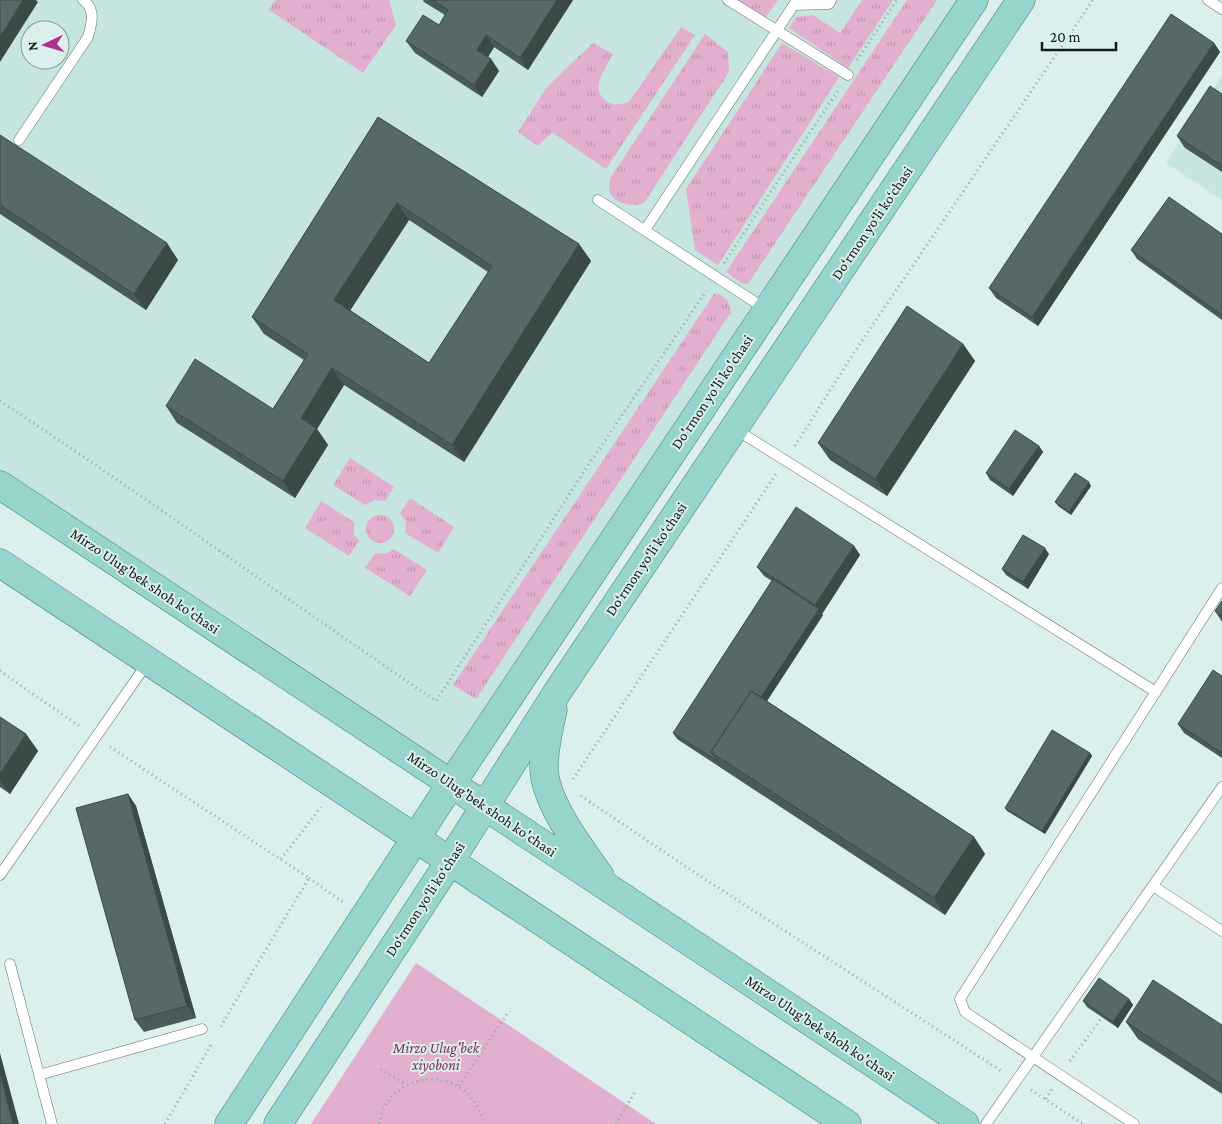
<svg xmlns="http://www.w3.org/2000/svg" width="1222" height="1124" font-family="'Crimson Pro',serif">
<style>
.built{fill:#c7e5e0;fill-rule:evenodd}
.grass{fill:url(#grass-tufts)}
.green{fill:#e2afce}
.lines{fill:none;stroke-linecap:round;stroke-linejoin:round}
.lane-casing{stroke:#5d706d;stroke-width:11}
.primary-casing{stroke:#3b8077;stroke-width:29}
.path{stroke:#95a6a3;stroke-width:3;stroke-dasharray:1 4;stroke-linecap:butt}
.lane{stroke:#fff;stroke-width:10}
.primary{stroke:#97d4cc;stroke-width:28}
.wall{fill:#4a5a58;fill-rule:evenodd}
.shaded-wall{fill:#3c4a47}
.building{fill:#566966;stroke:#3c4a47;fill-rule:evenodd}
.labels{text-anchor:middle;stroke-width:4;stroke-linejoin:round;paint-order:stroke}
.street-label{font-size:15px;fill:#111918;stroke:#dbf0ec}
.park-label{font-size:15px;font-style:italic;fill:#802a67;stroke:#dbf0ec}
</style>
<defs>
<pattern id="grass-tufts" width="24" height="20" patternUnits="userSpaceOnUse" patternTransform="scale(1.25)"><rect width="24" height="20" fill="#e2afce"/><path d="M3 7l-1-3M5 7V3M7 7l1-3M15 17l-1-3M17 17v-4M19 17l1-3" fill="none" stroke="#c196b0"/></pattern>
</defs>
<rect width="100%" height="100%" fill="#dbf0ec"/>
<path class="built" d="M0,0H974L451,784L0,485ZM30,30H60V60H30Z
M1222,75V200L1166,163Z"/>
<path class="grass" d="M275,0H389L396,25L363,73L269,10Z
M738,0H778L765,18Z
M862,0H893L848,68L789,28L796,17L813,15L840,33Z
M907,0H937L752,278L748,284L741,283L726,272Z
M681,27L695,35L606,169L553,133L547,137L538,146L518,132L547,87L593,43L613,54C606,68 589,88 606,101C614,106 620,105 629,102Z
M705,34L728,52L729,72L644,203C633,208 612,204 609,189C609,185 610,181 611,177Z
M782,43L839,77L718,265L695,250L686,189Z
M718,293L728,301L731,312L476,699L453,685L714,294Z
M350,458L394,487L385,501L375,500L365,505L333,485Z
M410,498L454,527L438,553L405,533L406,522L400,513Z
M321,501L354,522V535L359,541L349,556L305,528Z
M366 529a14 14 0 1 1 28 0a14 14 0 1 1-28 0Z
M394,549L427,570L410,596L365,568L375,553L385,554Z"/>
<path class="green" d="M416,963L656,1124H311Z"/>
<g class="lines">
<defs>
<path id="lane" d="M728,0L848,75
M1208,0L1222,9
M794,5L829,4L831,0
M19,140L88,37C92,23 96,9 83,0
M598,200L767,310
M645,230L797,0
M735,429L1156,692
M0,875L148,662
M1153,886L1222,931
M10,964L52,1124
M39,1075L202,1029
M986,1124L1222,787
M1134,1124L965,1012L960,999L1222,588"/>
<path id="primary" d="M0,485L965,1124
M0,563L847,1124
M553,710C549,728 544,748 544,767C544,801 580,848 600,876
M229,1124L451,784L974,0
M278,1124L450,861L558,691L1021,0"/>
</defs>
<use href="#lane" class="lane-casing"/>
<use href="#primary" class="primary-casing"/>
<path class="path" d="M857,60L897,0
M724,263L839,89
M0,401C148,498 290,602 436,701L585,470L706,291
M795,446L853,354L1093,0
M0,671L82,728
M110,747L309,878L253,971L220,1028
M573,779L776,474
M581,796L694,872L1003,1072
M281,859L321,807
M309,878L344,903
M1070,1061L1102,1017
M381,1069L406,1085
M459,1086L509,1011
M1031,1090L1083,1124
M1046,1099L1052,1089
M165,1124L211,1045
M379,1124C381,1114 385,1104 392,1096C397,1090 407,1085 415,1082C447,1072 477,1092 484,1124
M616,1124L636,1090"/>
<use href="#lane" class="lane"/>
<use href="#primary" class="primary"/>
</g>
<path class="wall" d="M423,0H573L528,70L494,47L488,57L491,59L499,71L482,97L415,53L406,41L439,25L445,15L424,2Z
M1214,43L1220,52L1038,326L996,298L989,288Z
M1222,94V172L1185,148L1177,136Z
M378,117L579,244L591,261L464,462L344,385L317,429L328,445L295,498L177,423L166,406L273,409L304,360L264,334L252,317ZM409,220L488,272L429,363L350,310Z
M0,135L178,260L146,310L0,214Z
M1222,234V320L1137,259L1131,250Z
M963,344L975,361L887,496L830,460L818,443Z
M1039,446L1043,452L1013,496L990,480L986,473Z
M1091,486L1071,515L1058,506L1055,502Z
M854,546L860,555L822,614L823,615L767,701L974,837L985,854L945,915L677,739L673,733L772,581L764,576L757,567Z
M1049,554L1028,589L1006,575L1002,569Z
M1222,601V622L1215,611Z
M1222,676V758L1184,733L1178,724Z
M0,717L26,734L38,751L10,794L0,787Z
M1090,753L1092,756L1045,834L1007,811L1005,808Z
M128,794L136,806L196,1018L144,1032L135,1020Z
M1129,999L1133,1005L1118,1028L1087,1007L1083,1001Z
M1126,1022L1222,1025V1094L1138,1039Z"/>
<path class="shaded-wall" d="M23,0H36L38,2L0,62V37Z
M557,0H573L528,70L520,58Z
M486,35L494,47L485,62L477,50Z
M1214,43L1220,52L1038,326L1032,317Z
M491,59L499,71L482,97L474,85Z
M397,203L409,220L346,317L334,300Z
M167,243L178,260L146,310L134,294Z
M579,244L591,261L464,462L452,445Z
M963,344L975,361L887,496L875,479Z
M332,368L344,385L317,429L328,445L295,498L283,481L301,418Z
M1039,446L1043,452L1013,496L1009,489Z
M1089,482L1091,486L1071,515L1069,512Z
M854,546L860,555L822,614L823,615L727,762L721,758L818,609L815,605Z
M1045,548L1049,554L1028,589L1023,582Z
M26,734L38,751L10,794L0,779V774Z
M1090,753L1092,756L1045,834L1042,831Z
M128,794L136,806L196,1018L187,1006Z
M974,837L985,854L945,915L934,898Z
M1129,999L1133,1005L1118,1028L1113,1022Z
M0,1053L19,1124H13L0,1073Z"/>
<path class="building" d="M0,0H23L0,37Z
M432,0H557L520,58L486,35L477,50L491,59L474,85L406,41L423,15L439,25L448,10Z
M1171,14L1214,43L1032,317L989,288Z
M1210,86L1222,94V166L1177,136Z
M378,117L579,244L452,445L332,368L301,418L316,428L283,481L166,406L195,359L273,409L308,354L252,317ZM397,203L492,266L429,363L334,300Z
M0,135L167,243L134,294L0,205Z
M1169,197L1222,234V315L1131,250Z
M907,306L963,344L875,479L818,443Z
M1015,430L1039,446L1009,489L986,473Z
M1075,473L1089,482L1069,512L1055,502Z
M796,507L854,546L815,605L757,567Z
M1023,535L1045,548L1023,582L1002,569Z
M773,579L819,609L761,697L751,691L711,752L719,762L673,733Z
M1222,601V616L1215,611Z
M1213,670L1222,676V753L1178,724Z
M751,691L974,837L934,898L711,752Z
M0,717L26,734L0,774Z
M1052,730L1090,753L1042,831L1005,808Z
M128,794L187,1006L135,1020L76,808Z
M1099,978L1129,999L1113,1022L1083,1001Z
M1153,980L1222,1025V1085L1126,1022Z
M0,1073L13,1124H0Z"/>
<g class="labels">
<g class="street-label">
<text transform="translate(872 223) rotate(-56)" y="5">Do‘rmon yo‘li ko‘chasi</text>
<text transform="translate(712 392) rotate(-56)" y="5">Do'rmon yo'li ko'chasi</text>
<text transform="translate(646 559) rotate(-56)" y="5">Do‘rmon yo‘li ko‘chasi</text>
<text transform="translate(145 581) rotate(34)" y="5">Mirzo Ulug'bek shoh ko'chasi</text>
<text transform="translate(482 804) rotate(34)" y="5">Mirzo Ulug'bek shoh ko'chasi</text>
<text transform="translate(425 899) rotate(-57)" y="5">Do‘rmon yo‘li ko‘chasi</text>
<text transform="translate(820 1028) rotate(34)" y="5">Mirzo Ulug'bek shoh ko'chasi</text>
</g>
<g class="park-label">
<text x="436" y="1053">Mirzo Ulug'bek<tspan x="436" dy="17">xiyoboni</tspan></text>
</g>
</g>
<g transform="translate(45 45) rotate(265)"><circle r="24" fill="#dbf0ec" stroke="#8a9a97"/>
<path d="M0-4L9 19L0 12L-9 19Z" fill="#ac3389"/>
<text y="-8" font-size="14" font-weight="bold" text-anchor="middle" fill="#111918">N</text>
</g>
<path d="M1042 42v8h74v-8" fill="none" stroke="#111918" stroke-width="2.5"/>
<text x="1050" y="42" font-size="15" fill="#111918" stroke="#dbf0ec" stroke-width="4" paint-order="stroke">20 m</text>
</svg>
